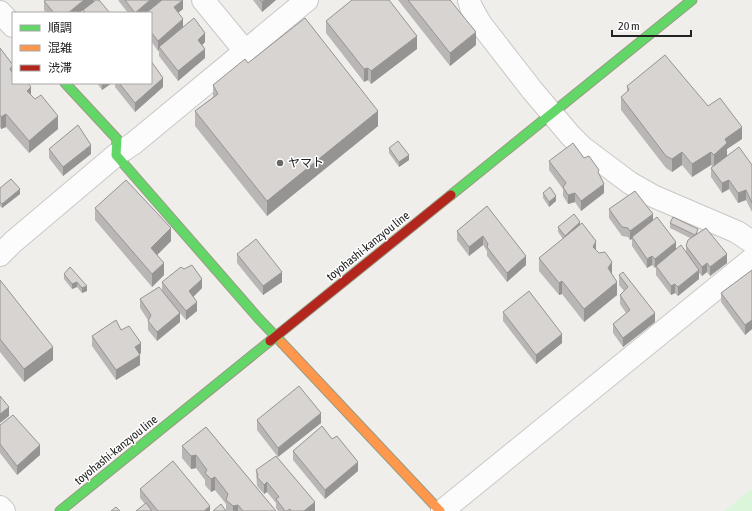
<svg xmlns="http://www.w3.org/2000/svg" width="752" height="511" font-family="'Asap Condensed','Noto Sans JP',sans-serif">
<style>
.park{fill:#daf5da}
.lines{fill:none;stroke-linecap:round;stroke-linejoin:round}
.street-casing{stroke:#c9c8c7;stroke-width:24}
.fast-casing{stroke:#999a82;stroke-width:11}
.slow-casing{stroke:#999a82;stroke-width:11}
.jam-casing{stroke:#999a82;stroke-width:11}
.street{stroke:#fdfcfc;stroke-width:22}
.fast{stroke:#63d668;stroke-width:9}
.slow{stroke:#ff974d;stroke-width:9}
.jam{stroke:#b3261e;stroke-width:9}
.wall{fill:#b9b6b5}
.shaded-wall{fill:#969493}
.building{fill:#d7d4d2;stroke:#969493}
.poi-dot{fill:#6a6968;stroke:#fff;stroke-width:1.5}
.labels{text-anchor:middle;stroke-width:3;stroke-linejoin:round;paint-order:stroke}
.poi-label{font-size:12px;fill:#222;stroke:#fff;text-anchor:start}
.street-label{font-size:12px;fill:#222;stroke:#fff}
</style>
<rect width="100%" height="100%" fill="#f0eeeb"/>
<path class="park" d="M752,488V511H725Z"/>
<g class="lines">
<defs>
<path id="street" d="M203,0L245,51
M469,0L471,7L480,23L532,90L570,135L582,147L630,183L653,196L737,232L752,242
M0,12L13,26
M0,255L13,242L116,155L134,143L307,0
M0,507L4,511
M442,511L752,259"/>
<path id="fast" d="M65,83L117,139L116,155L259,319L282,343
M451,195L692,0
M60,511L270,341"/>
<path id="slow" d="M282,343L440,511"/>
<path id="jam" d="M270,341L451,195"/>
</defs>
<use href="#street" class="street-casing"/>
<use href="#fast" class="fast-casing"/>
<use href="#slow" class="slow-casing"/>
<use href="#jam" class="jam-casing"/>
<use href="#street" class="street"/>
<use href="#fast" class="fast"/>
<use href="#slow" class="slow"/>
<use href="#jam" class="jam"/>
</g>
<path class="wall" d="M94,0V2L110,13H83V10L79,13H46L44,10V1Z
M118,0H162L146,13H128Z
M183,0V9L178,13L183,28L205,42L202,45L205,58L178,81L159,56V50L158,51L151,41V13Z
M253,0H276L262,12Z
M398,0H450L476,45L450,66Z
M326,21L417,49L371,84L368,80L364,82L326,33Z
M0,48L13,65V83L31,95L58,129L29,153L6,127L1,129L0,127Z
M248,63L378,126L267,216L195,126V111L213,97V85Z
M97,83H112L102,90Z
M115,83H151L163,87L135,112L115,87Z
M627,86L708,106L742,139L727,149V156L725,157L752,165V212L746,200L738,203L729,189L722,193L711,177V168L713,167L711,165L692,177L682,165L672,172L666,168L621,110V97L627,92Z
M389,148L409,160L399,167L389,153Z
M49,149L91,154L63,176L49,158Z
M584,158L599,174L604,193L581,211L575,202L568,204L563,196V189L549,170V161Z
M0,188L20,194L2,208L0,206Z
M543,193L556,201L549,207L543,198Z
M487,206L526,265L507,282L487,256V251L483,245L469,256L457,240V231Z
M95,208L171,241L157,255L164,275L152,287L95,220Z
M609,209L653,221L676,249L686,253V246L690,238L670,228V223L698,233L727,263L710,276L707,272L702,276L699,273V279L678,296L675,293L671,295L656,275V267L655,268L652,265L647,268L632,246V239L630,240L628,237L622,236L609,218Z
M580,225L612,274L617,295L584,322L562,294L559,295L539,271V258L563,239L558,232V227Z
M237,254L282,282L263,295L237,263Z
M70,267L87,291L82,293L77,287L72,289L64,279V274Z
M752,270V329L745,335L721,302V293Z
M619,275L655,322L623,347L613,333V324L626,313L620,304V295L624,291L619,285Z
M0,280L53,360L24,382L0,352Z
M162,282L202,288L193,297L197,311L186,320L180,313V322L157,341L148,330V320L140,308V299L162,291Z
M503,312L562,343L536,364L503,321Z
M121,330L141,353L139,354L140,365L116,380L92,346V336Z
M257,420L321,423L278,457L257,430Z
M0,425L40,455L17,475L0,453Z
M206,427L276,511H226V504L215,490L211,492L205,485V480L196,468L191,469L182,458V446Z
M332,439L358,471L325,499L293,460V451Z
M256,470L315,511H278L276,508V503L267,492L264,494L257,486Z
M140,489L210,511H136L145,504L140,498Z"/>
<path class="shaded-wall" d="M84,0H94V2L79,13H68Z
M150,0H162L146,13H135Z
M183,0V9L174,16V7Z
M265,0H276L262,12V2Z
M183,19V29L159,47V50L158,51V41Z
M476,32V45L450,66V53Z
M205,33V42L198,49V40Z
M417,36V49L371,84V71Z
M205,49V58L178,81V71Z
M13,65V77L10,69Z
M368,68V80L364,82V69Z
M163,78V87L135,112V103Z
M102,83H112L102,90Z
M31,87V99L27,91Z
M378,111V126L267,216V201Z
M6,114V127L1,129V117Z
M58,116V129L29,153V141Z
M742,127V139L727,149V156L714,168V155L725,139Z
M91,145V154L63,176V167Z
M682,152V165L672,172V159Z
M711,152V165L692,177V164Z
M409,155V160L399,167V162Z
M729,180V189L722,193V183Z
M604,184V193L581,211V201Z
M20,189V194L2,208V204Z
M746,190V200L738,203V193Z
M575,193V202L568,204V195Z
M556,196V201L549,207V202Z
M653,214V223L632,237V239L630,240V231Z
M580,222V227L565,241V236Z
M171,228V241L151,261V248Z
M483,236V245L469,256V247Z
M596,241V253L593,247Z
M676,242V251L656,266V267L655,268V259Z
M727,254V263L710,276V267Z
M526,256V265L507,282V273Z
M652,256V265L647,268V259Z
M612,262V274L608,268Z
M164,263V275L152,287V274Z
M707,263V272L702,276V267Z
M699,270V279L678,296V287Z
M282,272V282L263,295V286Z
M202,279V288L189,301V291Z
M562,281V294L559,295V283Z
M77,282V287L72,289V284Z
M617,282V295L584,322V309Z
M675,284V293L671,295V286Z
M87,286V291L82,293V288Z
M197,302V311L186,320V311Z
M180,313V322L157,341V332Z
M655,313V322L623,347V338Z
M752,320V329L745,335V325Z
M562,334V343L536,364V355Z
M141,343V353L135,356V347Z
M53,347V360L24,382V369Z
M140,355V365L116,380V370Z
M9,407V416L0,423V414Z
M321,413V423L278,457V448Z
M40,445V455L17,475V466Z
M196,455V468L191,469V456Z
M358,462V471L325,499V490Z
M215,477V490L211,492V479Z
M267,482V492L264,494V485Z
M315,502V511H304Z
M238,505V511H233V506Z
M210,506V511H204Z"/>
<path class="building" d="M46,0H84L68,13H54L44,1Z
M96,0H99L110,13H85L83,10Z
M125,0H150L135,13Z
M162,0H183L174,7L183,19L158,41L151,32V13H146Z
M260,0H265L262,2Z
M352,0H389L417,36L371,71L368,68L364,69L326,21Z
M408,0H450L476,32L450,53Z
M194,18L205,33L198,40L205,49L178,71L159,47Z
M305,18L378,111L267,201L195,111L218,94L213,85L245,59L248,63Z
M0,48L13,65L10,69L13,74V83H28L31,87L27,91L35,99L41,95L58,116L29,141L6,114L1,117L0,115Z
M665,55L708,106L720,98L742,127L725,139L727,143L714,155L711,152L692,164L682,152L672,159L666,156L621,97L629,90L627,86Z
M151,61L163,78L135,103L119,83H151Z
M78,125L91,145L63,167L49,149Z
M398,141L409,155L399,162L389,148Z
M573,143L584,158L589,156L599,170L598,172L604,184L581,201L575,193L568,195L563,187L566,183L549,161Z
M739,147L752,165V203L746,190L738,193L729,180L722,183L711,168Z
M11,179L20,189L2,204L0,202V188Z
M126,180L171,228L151,248L164,263L152,274L95,208Z
M550,187L556,196L549,202L543,193Z
M635,191L653,214L630,231L628,228L622,227L609,209Z
M487,206L526,256L507,273L487,247L488,244L483,236L469,247L457,231Z
M574,214L580,222L565,236L558,227Z
M657,217L676,242L655,259L652,256L647,259L632,237Z
M673,217L698,229L696,234L695,235L670,223Z
M582,223L596,241L593,247L599,253L605,252L612,262L608,268L617,282L584,309L562,281L559,283L539,258Z
M706,228L727,254L710,267L707,263L702,267L686,246L688,240Z
M256,239L282,272L263,286L237,254Z
M681,245L699,270L678,287L675,284L671,286L656,266Z
M192,265L202,279L189,291L197,302L186,311L162,282L181,267L184,269Z
M70,267L87,286L82,288L77,282L72,284L64,274Z
M752,270V320L745,325L721,293Z
M623,272L655,313L623,338L613,324L630,310L620,295L628,287L619,275Z
M0,280L53,347L24,369L0,339Z
M159,287L180,313L157,332L148,321L151,315L140,299Z
M529,291L562,334L536,355L503,312Z
M116,320L121,330L129,326L141,343L135,347L140,355L116,370L92,336Z
M299,386L321,413L278,448L257,420Z
M0,396L9,407L0,414Z
M13,415L40,445L17,466L0,444V425Z
M322,426L332,439L337,436L358,462L325,490L293,451Z
M206,427L276,511H243L238,505L233,506L226,500L228,494L215,477L211,479L205,473L207,470L196,455L191,456L182,446Z
M276,456L315,502L304,511H291L290,509L287,511H285L276,499L279,497L267,482L264,485L257,477L258,475L256,470Z
M173,461L210,506L204,511H158L140,489Z
M146,503L152,511H136Z
M221,504L226,511H213Z
M116,507L120,511H111Z"/>
<circle class="poi-dot" cx="280" cy="163" r="4"/>
<g class="labels">
<g class="poi-label">
<text x="288" y="167">ヤマト</text>
</g>
<g class="street-label">
<text transform="translate(368 246) rotate(-39)" y="4">toyohashi-kanzyou line</text>
<text transform="translate(116 450) rotate(-39)" y="4">toyohashi-kanzyou line</text>
</g>
</g>
<rect x="12" y="12" width="140" height="72" fill="#ffffff" stroke="#a7a7a7"/>
<rect x="20" y="25" width="20" height="6" fill="#63d668" stroke="#a7a7a7"/>
<text x="48" y="32" font-size="12" fill="#222222">順調</text>
<rect x="20" y="45" width="20" height="6" fill="#ff974d" stroke="#a7a7a7"/>
<text x="48" y="52" font-size="12" fill="#222222">混雑</text>
<rect x="20" y="65" width="20" height="6" fill="#b3261e" stroke="#a7a7a7"/>
<text x="48" y="72" font-size="12" fill="#222222">渋滞</text>
<path d="M612 30v6h79v-6" fill="none" stroke="#222222" stroke-width="2"/>
<text x="618" y="30" font-size="12" fill="#222222" stroke="#ffffff" stroke-width="3" paint-order="stroke">20 m</text>
</svg>
